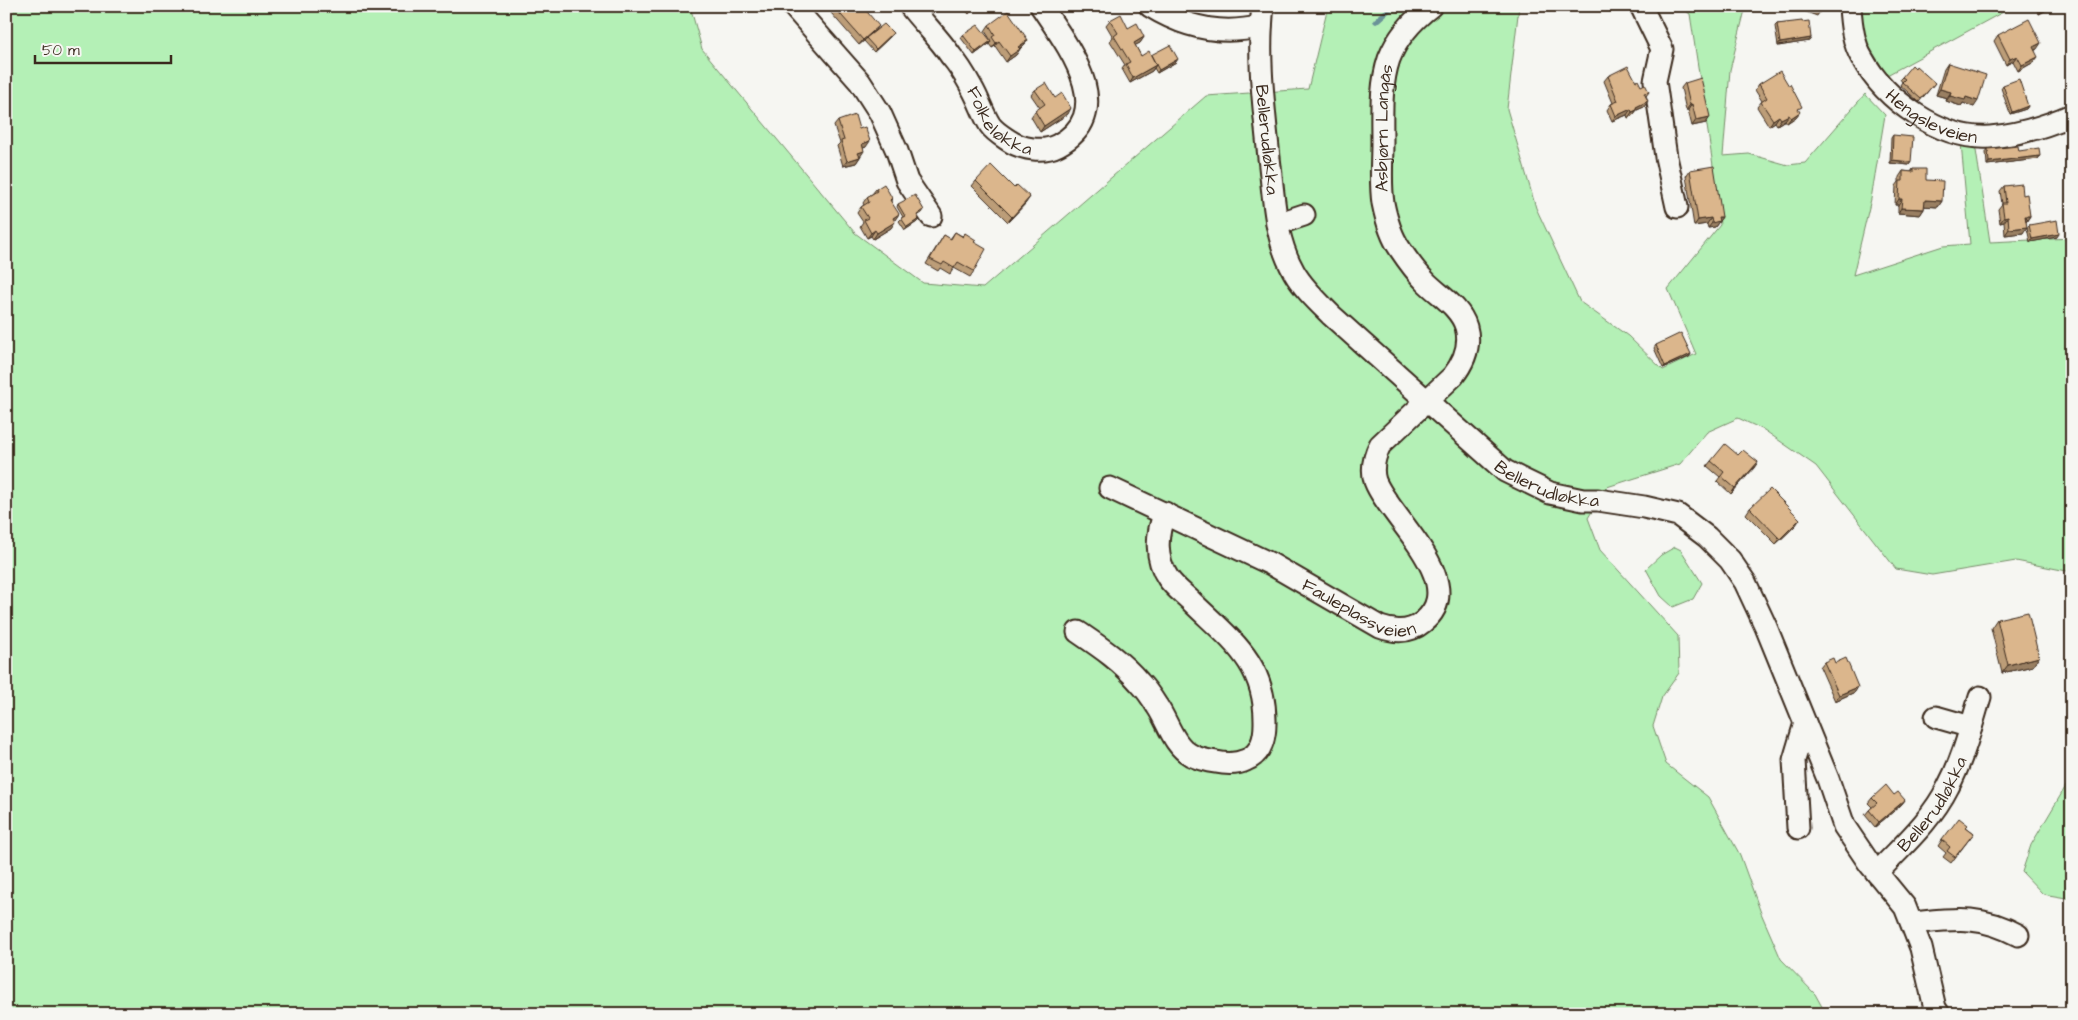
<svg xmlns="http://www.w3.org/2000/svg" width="2078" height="1020" font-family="'Architects Daughter',sans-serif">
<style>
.green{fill:#b4f0b6;stroke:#788d6a}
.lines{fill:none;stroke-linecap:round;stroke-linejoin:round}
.stream{stroke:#6a9398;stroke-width:5.5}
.street-casing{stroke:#3b2a1e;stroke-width:25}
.street{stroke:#f6f6f2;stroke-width:21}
.wall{fill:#bc9d78;stroke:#3b2a1e}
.shaded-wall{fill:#997f62;stroke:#3b2a1e}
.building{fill:#dbb68c;stroke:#3b2a1e}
.labels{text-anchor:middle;stroke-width:4.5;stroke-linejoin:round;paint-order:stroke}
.street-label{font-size:18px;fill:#3b2a1e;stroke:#f6f6f2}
</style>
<rect width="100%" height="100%" fill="#f6f6f2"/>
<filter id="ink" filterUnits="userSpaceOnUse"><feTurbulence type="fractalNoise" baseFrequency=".02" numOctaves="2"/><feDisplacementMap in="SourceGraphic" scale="10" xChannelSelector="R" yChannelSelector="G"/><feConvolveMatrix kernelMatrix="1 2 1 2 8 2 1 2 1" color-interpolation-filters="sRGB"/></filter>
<g filter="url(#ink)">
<path class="green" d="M6,6H690L702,49L855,233L923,283L983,288L1206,96L1308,89L1328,6H1519L1507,109L1536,208L1580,302L1628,336L1663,370L1696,354L1668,289L1720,225L1714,172L1690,14L1679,6H1746L1730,70L1723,156L1749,154L1788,165L1805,163L1865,94L1885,115L1871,199L1853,275L1943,246L1970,244L1961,143L1975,144L1990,242L2072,238V572L2016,561L1932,575L1896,569L1816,466L1764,430L1738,418L1707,432L1680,464L1607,487L1588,518L1600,550L1678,636L1679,673L1662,697L1653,726L1666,764L1708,797L1740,855L1761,913L1781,959L1815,994L1826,1014H6Z
M1860,6H2014L1887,75L1862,35Z
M1675,547L1681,550L1702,583L1693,599L1673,607L1661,596L1646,569L1661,555Z
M2072,776V899L2043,894L2022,872L2031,845Z"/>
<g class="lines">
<path class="stream" d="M1376,21L1393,6"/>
<defs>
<g id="street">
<path d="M793,6L860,82L880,113L897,151L907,181L931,216"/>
<path id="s1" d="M910,6C923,23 939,38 951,56C959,65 966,77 972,88C979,100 983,114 990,125C994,131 1002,136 1008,140C1021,149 1043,153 1058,145C1119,112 1068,46 1041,6"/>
<path d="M1150,6C1184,27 1222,36 1261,26"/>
<path id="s2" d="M1263,6C1257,57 1264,107 1269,158C1274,196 1274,237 1294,272C1303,288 1318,302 1331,315L1505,471L1550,493L1583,500H1598L1644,507L1678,515L1707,537L1730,560L1745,582L1766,627L1828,779L1844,826L1869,863L1905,907L1921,948L1935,1008L1939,1014"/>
<path d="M1641,6L1662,49L1655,81L1666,157L1677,207"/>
<path id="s3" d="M1850,6C1851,24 1853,43 1862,58C1885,100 1940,140 1990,137C2018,135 2046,126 2072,115"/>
<path d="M1277,224L1304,215"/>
<path id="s4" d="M1110,488L1271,564L1380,627C1394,632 1410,633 1423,622C1471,583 1389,518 1375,481C1371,468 1374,457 1380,445L1453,376C1464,362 1471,345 1466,327C1460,307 1440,296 1426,282C1416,272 1408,261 1400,249C1391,236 1386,218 1383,203C1380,183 1382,162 1382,142C1382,115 1380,86 1389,59C1397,38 1413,20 1431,6"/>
<path d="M1078,632C1100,647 1121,661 1139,682C1146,689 1152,698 1157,706C1168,722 1173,745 1191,755C1199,759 1208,761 1216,762C1226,764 1236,765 1246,760C1261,754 1265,738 1265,723C1266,663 1231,640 1192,602C1184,594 1175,588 1168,578C1155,559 1156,534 1165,513"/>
<path d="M1936,717L1971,727"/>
<path d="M1798,828L1794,760L1805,723"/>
<path id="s5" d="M1877,873C1902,846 1931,821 1948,787C1963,759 1971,727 1980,697"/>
<path d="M1912,923C1954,919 1979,914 2018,935"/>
</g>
</defs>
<use href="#street" class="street-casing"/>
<use href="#street" class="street"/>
</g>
<path class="wall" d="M961,6H976L969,14Z
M2035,6H2054L2039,14Z
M835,8H863L875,31L891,36L874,52L864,41L865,40L859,45L831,13Z
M1110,20L1128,28L1144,37L1140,43L1135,45L1141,56L1151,55L1176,62L1157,73L1154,68L1152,71L1130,83L1122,69L1125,65L1110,41L1113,37L1106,25Z
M1802,22L1811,38L1809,41L1778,46L1775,26L1777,24Z
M2072,22V35L2068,28Z
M989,25L1028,40L1024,45L1020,49L1016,55L1006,62L995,46L992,48L989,44L974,55L961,38L963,35L990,40V39L985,31Z
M1998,35L2037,49L2035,50L2034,62L2018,71L2013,61L2006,65L1994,41Z
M1948,63L1974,107L1963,103L1961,106L1946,101L1947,98L1936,95L1944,69Z
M1608,76L1636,81L1641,86L1649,92L1646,96L1644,107L1637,110L1633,115L1628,118L1627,115L1612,121L1607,110L1611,104L1613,103L1604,81Z
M1902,77L1935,83L1919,102L1900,85L1902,82L1900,79Z
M1685,83L1710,117L1706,123L1692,126L1688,110H1686L1681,88Z
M1759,84L1799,110L1796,117L1787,123L1785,120L1777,125L1775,122L1769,126L1757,107L1762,101L1755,90Z
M2003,85L2028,106L2026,109L2010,114L2001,88Z
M1035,90L1055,98L1068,114L1040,132L1031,117L1035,111L1040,108L1031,95Z
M838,121L866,147L863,148L860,157L856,163L843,166L837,146L840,143L834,126Z
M1893,135L1911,162L1909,165L1890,163L1891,138Z
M1988,149L2040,156L2038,159L1987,165L1986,152Z
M1913,169L1926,180L1942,201L1938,207L1924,206V209L1920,215L1898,213V205H1895L1896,186L1899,182V177L1903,171L1911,172Z
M1690,170L1722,217L1715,227L1708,228L1707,224L1694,226L1686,176Z
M976,181L1026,203L1008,222L972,186Z
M2004,186L2023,195L2030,216L2026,222L2023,233L2005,235L2004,222L2000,223L1998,209L2002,204L2000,191Z
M876,189L892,198L891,201L895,220L891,228L873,239L871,236L867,238L860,226L863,222L857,213L861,207L864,205L863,203L867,197L872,194Z
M898,204L924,210L922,213L917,216V222L905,230L899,221L903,217L897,207Z
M2029,225L2057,237L2030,242L2027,228Z
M955,232L962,236L965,233L974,242V271L970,277L954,268L950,274L940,268L938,271L926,264L944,235L950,239Z
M1656,345L1691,354L1689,357L1663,368L1654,348Z
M1738,455L1758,462L1731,494L1717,481L1720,477L1707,466L1711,461Z
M1750,508L1796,525L1776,544L1746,514Z
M1997,619L2039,657L2033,666L2002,673L1991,628Z
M1824,662L1835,663L1855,692L1835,701L1820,667Z
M1894,795L1905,800L1901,805L1875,827L1865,815L1869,810L1872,807L1868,803L1872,798Z
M1966,827L1974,833L1951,863L1943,857L1946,853L1938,846L1942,840Z"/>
<path class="shaded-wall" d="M2050,6H2054L2039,14L2041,11Z
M1802,7L1819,13L1817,16L1801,10Z
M879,26L875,31L859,45L863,40Z
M893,33L891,36L874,52L876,49Z
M1144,37L1140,43L1130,48L1134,43Z
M1811,38L1809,41L1778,46L1780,43Z
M1028,40L1024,45L1014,52L1018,47Z
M991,41L989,44L974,55L976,52Z
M999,41L995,46L992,48L996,43Z
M2041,43L2037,49L2029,53L2033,47Z
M1020,49L1016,55L1006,62L1010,56Z
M2017,56L2013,61L2006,65L2010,59Z
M2038,57L2034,62L2018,71L2022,65Z
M1178,59L1176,62L1157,73L1159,70Z
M1156,65L1152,71L1130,83L1133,78Z
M1940,89L1951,92L1947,98L1936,95Z
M1950,96L1966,97L1978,101L1974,107L1963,103L1961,106L1946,101Z
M1648,101L1644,107L1632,112L1636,107Z
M1692,104L1688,110H1686L1690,105Z
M2028,106L2026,109L2010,114L2012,112Z
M1071,108L1068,114L1040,132L1044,126Z
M1631,109L1627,115L1612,121L1616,116Z
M1637,110L1633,115L1628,118L1632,112Z
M1800,112L1796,117L1787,123L1791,118Z
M1789,115L1785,120L1777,125L1781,119Z
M1779,116L1775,122L1769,126L1773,120Z
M1710,117L1706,123L1692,126L1696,120Z
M870,141L866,147L858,150L862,144Z
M864,151L860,157L854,158L858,153Z
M2040,156L2038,159L1987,165L1989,162Z
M860,157L856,163L843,166L847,161Z
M1892,160L1911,162L1909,165L1890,163Z
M1030,197L1026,203L1008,222L1012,217Z
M1899,199H1902L1898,205H1895Z
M1925,200L1942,201L1938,207L1921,206Z
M1901,208L1924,209L1920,215L1898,213Z
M899,214L895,220L889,224L893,218Z
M2008,216L2004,222L2000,223L2004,217Z
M2025,216H2030L2026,222Z
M1718,217H1722L1715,227L1708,228L1712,223Z
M1711,218L1707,224L1694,226L1698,220Z
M919,219L917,222L905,230L907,227Z
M895,222L891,228L873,239L877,233Z
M2027,227L2023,233L2005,235L2009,229Z
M875,230L871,236L867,238L871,233Z
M2059,234L2057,237L2030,242L2032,239Z
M1691,354L1689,357L1663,368L1665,366Z
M1758,462L1754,468L1731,494L1735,488Z
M1800,519L1796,525L1776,544L1780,539Z
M2039,657L2033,666L2002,673L2008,665Z
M1858,687L1855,692L1835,701L1839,695Z
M1905,800L1901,805L1875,827L1879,822Z"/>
<path class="building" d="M836,6H864L863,7L879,26L863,40L835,8Z
M1803,6H1822L1819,13L1802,7Z
M2038,6H2050L2041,11Z
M1008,11L1028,40L1018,47L1020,49L1010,56L999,41L996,43L992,37L995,35L989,25Z
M1121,14L1128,28L1137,23L1144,37L1134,43L1141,56L1149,51L1156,65L1133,78L1126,64L1130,62L1114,36L1118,33L1110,20Z
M2029,19L2041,43L2033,47L2038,57L2022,65L2017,56L2010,59L1998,35Z
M1802,21V22L1809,21L1811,38L1780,43L1777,24Z
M884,24L893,33L876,49L866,38Z
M978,25L991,41L976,52L963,35Z
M1170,45L1178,59L1159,70L1151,55Z
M1948,63L1986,75L1978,101L1966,97L1965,100L1950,96L1951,92L1940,89Z
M1912,65L1915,68L1916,66L1935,83L1921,99L1902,82L1905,79L1902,77Z
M1628,66L1636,81L1638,80L1641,86L1645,84L1649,92L1644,93L1648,101L1636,107L1637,110L1632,112L1631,109L1616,116L1611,104L1618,101L1608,76Z
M1780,71L1789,86L1790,84L1802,107L1798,109L1800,112L1791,118L1789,115L1781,119L1779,116L1773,120L1761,102L1767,98L1759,84Z
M1701,78L1710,117L1696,120L1692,104L1690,105L1685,83Z
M2019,79L2028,106L2012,112L2003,85Z
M1046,83L1055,98L1062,93L1071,108L1044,126L1035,111L1045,104L1035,90Z
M855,115L859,129L865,127L870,141L862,144L864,151L858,153L860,157L847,161L841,141L844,140L838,121Z
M1893,135L1913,137L1911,162L1892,160Z
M2018,146L2019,151L2039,148L2040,156L1989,162L1988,149Z
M991,165L1014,188L1017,185L1030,197L1012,217L976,181Z
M1714,166L1722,217H1718L1719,221L1712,223L1711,218L1698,220L1690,170Z
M1913,169H1926V180L1943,181L1942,201L1925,200L1924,209L1901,208L1902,199H1899L1900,181H1903V171L1913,172Z
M884,184L892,198L890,200L899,214L893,218L895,222L877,233L875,230L871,233L864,220L868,218L861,207L869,202L867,197L877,191L876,189Z
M2022,184L2023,195L2027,194L2030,216H2025L2027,227L2009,229L2008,216L2004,217L2002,203H2006L2004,186Z
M915,195L924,210L917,215L919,219L907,227L901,218L905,216L898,204Z
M2057,220L2059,234L2032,239L2029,225Z
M955,232L963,237L965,233L976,240L974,242L986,249L974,271L958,262L954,268L944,262L942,265L930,259L944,235L951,239Z
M1681,333L1691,354L1665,366L1656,345Z
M1725,444L1738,455L1743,450L1758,462L1735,488L1721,476L1724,472L1711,461Z
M1770,489L1800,519L1780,539L1750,508Z
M2028,612L2039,657L2008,665L1997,619Z
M1833,658L1835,663L1846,658L1858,687L1839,695L1824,662Z
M1886,785L1894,795L1898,792L1905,800L1879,822L1869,810L1877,803L1872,798Z
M1959,818L1968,825L1966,827L1974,833L1955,857L1947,851L1950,847L1942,840Z"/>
</g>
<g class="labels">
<g class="street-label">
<text dy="6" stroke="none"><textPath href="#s3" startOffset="148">Hengsleveien</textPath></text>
<text dy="6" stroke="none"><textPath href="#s1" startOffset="148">Folkeløkka</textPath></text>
<text dy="6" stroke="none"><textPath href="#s4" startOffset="931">Asbjørn Langås</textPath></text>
<text dy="6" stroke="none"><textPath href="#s2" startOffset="134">Bellerudløkka</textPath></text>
<text dy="6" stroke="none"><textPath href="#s2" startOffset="605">Bellerudløkka</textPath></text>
<text dy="6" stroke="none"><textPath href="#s4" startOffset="278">Fauleplassveien</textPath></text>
<text dy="6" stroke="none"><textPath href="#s5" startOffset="89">Bellerudløkka</textPath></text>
</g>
</g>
<rect width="2078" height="1020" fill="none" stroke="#f6f6f2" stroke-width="25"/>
<rect x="12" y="12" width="2053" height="995" fill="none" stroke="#3b2a1e" stroke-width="2" filter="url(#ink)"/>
<path d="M35 55v8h136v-8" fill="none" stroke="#3b2a1e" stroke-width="2.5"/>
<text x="42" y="55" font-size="15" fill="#3b2a1e" stroke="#f6f6f2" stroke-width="4" paint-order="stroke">50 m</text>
</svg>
